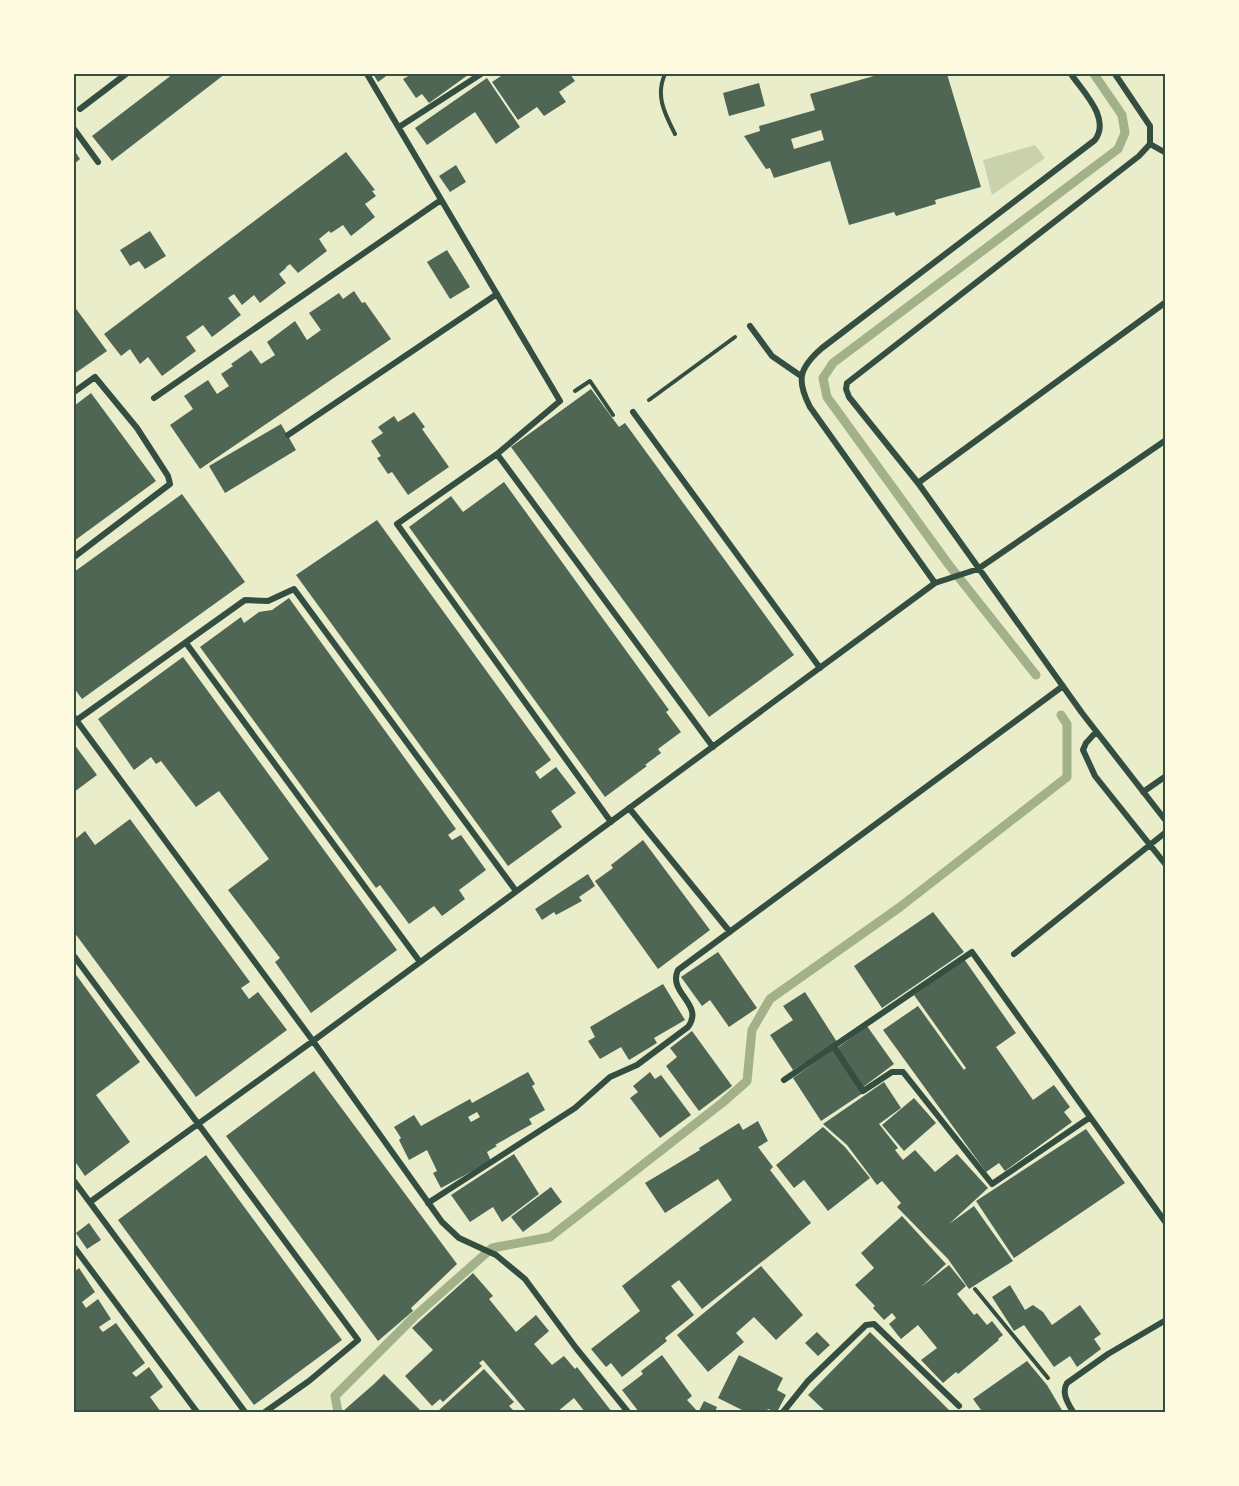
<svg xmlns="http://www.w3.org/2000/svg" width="1239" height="1486" font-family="Spectral,serif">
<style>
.green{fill:#cad2ad}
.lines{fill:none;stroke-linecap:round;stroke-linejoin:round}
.stream{stroke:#a3b18a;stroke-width:9}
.building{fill:#4f6655;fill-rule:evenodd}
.path{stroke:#344e41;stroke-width:4}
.minor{stroke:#344e41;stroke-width:6}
.neatline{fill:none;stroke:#344e41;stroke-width:2}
</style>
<rect width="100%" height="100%" fill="#e9edc9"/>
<path class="green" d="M1035,145L1045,158L992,195L983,160Z"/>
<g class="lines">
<path class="stream" d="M1036,675L949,565L827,397L823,378L833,363L1118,149L1125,133L1122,115L1094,74
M338,1412L335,1396L414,1317L492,1248L550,1237L722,1103L747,1081L752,1030L770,999L900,907L1067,777V724L1061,715"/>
</g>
<path class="building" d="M173,74H225L112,161L92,136Z
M373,74H389L378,82Z
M412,74H466L468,75L429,103L422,94L416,98L403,79Z
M504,74H570L575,81L559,92L566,102L544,116L537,107L518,120L492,82Z
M881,74H947L981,187L935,200L936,204L896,216L894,212L849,225L830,161L774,178L770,168L766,169L744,136L760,131L759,126L815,110L810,94ZM821,130L824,140L794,149L791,139Z
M487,78L520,127L496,144L475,112L427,145L415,128Z
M759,83L765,106L729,116L723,93Z
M74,150L80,159L74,164Z
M346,152L375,190L372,191L376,196L365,204L375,217L351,236L343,225L331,233L329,231L319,239L327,251L298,273L290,264L286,267V268L279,274L286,283L260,303L254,295L242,305L234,294L228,298L241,315L212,337L203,325L192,333L186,337L196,351L162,376L148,357L140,364L130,349L121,356L104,334Z
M456,165L466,182L450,192L439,176Z
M150,231L166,256L145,269L139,261L130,266L120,250Z
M447,250L470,287L450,299L427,262Z
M354,291L362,303L365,302L367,305L391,339L200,469L170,425L193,409L184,396L208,380L217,394L229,386L221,374L233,366L231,364L251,350L261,364L275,355L267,342L295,321L307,340L321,330L309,313L339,293L343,299Z
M74,306L107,351L74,374Z
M591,389L619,427L625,423L794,655L709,717L511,447Z
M91,393L156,481L74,541V406Z
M414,412L425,427L422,429L449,467L408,495L392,472L388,474L377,458L381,456L371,441L383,433L378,427L394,416L398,422Z
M281,424L296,450L225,493L209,466Z
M504,482L669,710L666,712L681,732L658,749L661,753L645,765L647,766L605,797L409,527L451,496L463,512Z
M182,494L245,582L82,699L74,688V572Z
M377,520L551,760L535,772L540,779L556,767L576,793L551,811L562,827L508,866L296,575Z
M289,598L456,829L448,835L452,840L461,835L486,870L459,890L465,899L442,916L434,906L409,924L380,885L376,888L200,647L241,617L244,623L259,612L272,610Z
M183,657L397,950L311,1013L275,962L280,958L228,890L269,859L219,791L196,807L161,761L156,764L151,757L134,770L98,719Z
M74,744L97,775L74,792Z
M130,819L250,982L241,988L249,999L258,992L287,1030L196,1097L74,932V840L85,831L95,845Z
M643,840L710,930L658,969L595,881L613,868L611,865Z
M588,874L595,886L579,897L582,901L556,915L554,912L542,920L535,909Z
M933,912L964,952L882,1008L854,966Z
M718,952L757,1008L729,1027L710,1000L702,1006L681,977Z
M964,959L1016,1033L996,1047L1033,1100L1054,1085L1070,1107L1064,1112L1072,1122L1005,1171L999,1163L986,1172L883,1030L918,1006L964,1070L966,1068L914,995Z
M74,972L140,1062L96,1095L130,1142L85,1176L74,1160Z
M663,984L685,1020L654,1038L657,1043L629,1060L621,1047L600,1059L588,1041L595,1037L590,1027Z
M805,992L837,1042L793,1070L770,1035L793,1020L783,1006Z
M867,1026L894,1064L863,1087L836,1049Z
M692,1031L732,1086L699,1111L666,1066L677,1057L670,1048Z
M834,1049L863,1093L821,1121L793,1078Z
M314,1071L457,1264L411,1308L413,1311L378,1341L226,1136Z
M528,1072L535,1084L532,1086L545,1110L529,1119L532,1124L495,1145L497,1146L487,1152L491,1161L441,1188L433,1173L437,1171L427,1150L409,1160L399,1140L401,1138L394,1127L414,1115L421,1126L470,1099L472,1103ZM477,1112L480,1117L471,1122L468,1117Z
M650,1072L655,1079L661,1075L691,1115L660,1138L630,1098L638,1092L633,1086Z
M884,1082L901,1108L879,1124L898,1148L895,1150L903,1160L915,1150L935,1172L957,1154L988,1188L949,1224L974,1206L1013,1261L969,1289L948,1259L897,1207L901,1203L882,1181L877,1185L847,1145L823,1124Z
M914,1098L936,1123L904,1151L882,1125Z
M758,1121L768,1141L758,1147L773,1167L770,1170L811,1223L702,1309L679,1280L671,1286L694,1315L665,1338L667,1341L622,1377L611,1363L606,1367L591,1349L640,1311L622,1286L732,1200L718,1179L665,1213L645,1183L700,1150L699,1148L739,1123L743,1130Z
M823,1127L845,1147L870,1178L828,1211L804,1180L794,1188L776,1165Z
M1086,1129L1125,1183L1014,1258L976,1201Z
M514,1154L539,1194L502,1222L493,1207L470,1222L451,1195Z
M206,1155L342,1340L254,1405L118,1220Z
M551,1187L562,1202L523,1232L511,1217Z
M902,1216L946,1264L921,1287L949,1265L966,1286L957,1294L974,1315L977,1313L987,1325L992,1321L1003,1335L998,1339L999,1340L958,1374L956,1372L943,1383L921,1360L937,1348L918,1325L901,1339L889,1324L896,1318L892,1313L884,1320L873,1308L875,1306L855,1285L874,1268L861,1253Z
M89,1223L101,1240L87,1249L76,1233Z
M761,1266L803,1315L776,1340L754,1317L736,1333L744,1342L708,1372L677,1335Z
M79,1268L95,1292L82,1302L86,1308L98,1299L111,1319L99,1327L101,1330L103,1332L116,1323L145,1363L132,1373L136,1377L149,1367L163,1387L150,1397L161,1412H74V1272Z
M473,1273L493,1296L489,1299L516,1332L536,1315L549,1331L534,1344L552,1365L564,1356L575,1369L577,1367L612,1412H585L574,1398L557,1412H527L483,1360L479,1363L482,1366L443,1402L440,1399L432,1406L405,1376L433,1350L412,1328Z
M1010,1285L1025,1310L1033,1305L1043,1312L1052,1325L1080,1305L1101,1334L1094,1339L1101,1349L1077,1367L1070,1356L1054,1367L1024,1325L1014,1331L992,1297Z
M817,1332L830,1345L818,1356L805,1343Z
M870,1332L935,1396L951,1412H826L808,1395Z
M662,1355L692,1396L687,1400L698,1412H639L622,1390L643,1374L641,1371Z
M739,1355L783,1378L777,1390L786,1395L777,1412L768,1409L766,1412H746L718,1398Z
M1027,1361L1047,1385L1063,1412H977L981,1410L973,1399Z
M484,1369L514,1402L509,1406L515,1412H439L438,1411Z
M384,1374L422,1412H342L374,1384Z
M704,1401L717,1407L715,1412L699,1411Z"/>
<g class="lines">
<path class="path" d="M665,74C655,96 665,114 675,134
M575,391L590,381L613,415
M649,400L735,337
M975,1289L1048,1378"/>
<path class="minor" d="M367,74L560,401L497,454L397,524L611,822
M1115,74L1150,126V144L1139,156L847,383L846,389L849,397L918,483L1082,713L1166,821
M80,109L126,74
M399,127L481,74
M74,129L98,162
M1150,144L1166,153
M750,326L772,356L801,376
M74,392L95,377L137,428L168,476L170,484L74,557
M154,398L441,200
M633,412L820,668
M288,435L497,294
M497,454L713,747
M918,483L1166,302
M935,583L810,407C796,380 799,368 822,348L1095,140C1111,118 1083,92 1071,74
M186,643L420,962
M74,717L313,1041L442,1222L459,1238L496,1255L525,1279L576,1348L628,1412
M74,722L245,600L268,601L294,589L516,891
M1096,732L1086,743L1083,750L1095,776L1166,865
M1143,792L1166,776
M629,808L730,932
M1014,954L1166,832
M74,956L358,1340L309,1381L265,1412
M834,1047L863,1091L892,1072H903L992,1184L1089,1118
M784,1080L972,952L1166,1223
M74,1181L245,1412
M90,1202L313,1041L935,583L978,569L1166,440
M428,1203L575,1108L610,1077L637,1065L688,1027C705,1004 667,993 678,970L1063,686
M74,1247L197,1412
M783,1412L808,1381L866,1325L874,1324L959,1406
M1073,1412C1068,1403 1061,1393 1067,1383L1108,1354L1166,1320"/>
</g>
<rect width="1239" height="1486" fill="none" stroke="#fefae0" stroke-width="150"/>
<rect x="75" y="75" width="1089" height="1336" class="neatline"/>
</svg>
